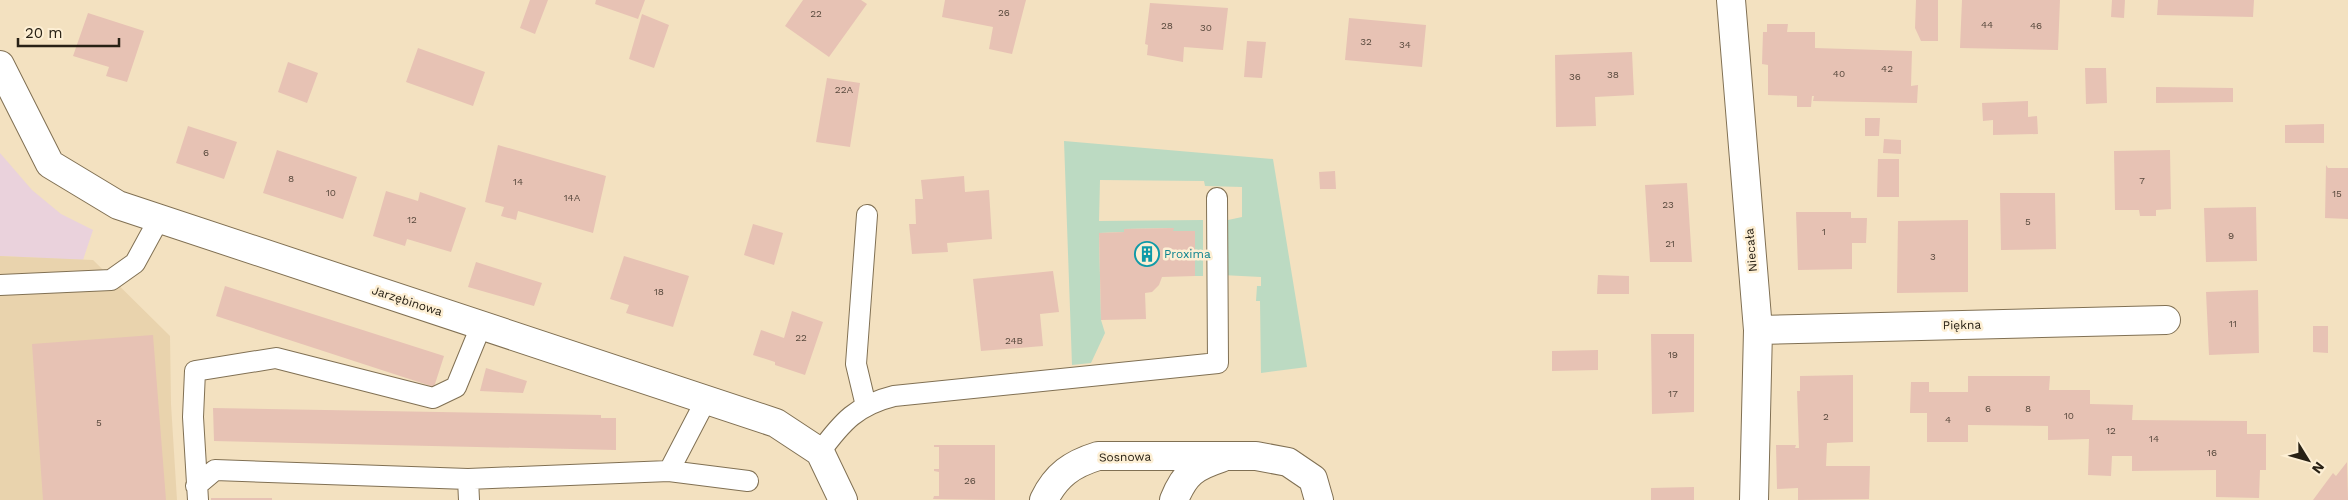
<svg xmlns="http://www.w3.org/2000/svg" width="2348" height="500" font-family="'Work Sans',sans-serif">
<style>
.commercial{fill:#ead2dc}
.built{fill:#e9d3ad}
.green{fill:#bcdac2}
.building{fill:#e7c2b4}
.lines{fill:none;stroke-linecap:round;stroke-linejoin:round}
.lane-casing{stroke:#807053;stroke-width:22}
.street-casing{stroke:#807053;stroke-width:30}
.lane{stroke:#fff;stroke-width:20}
.street{stroke:#fff;stroke-width:28}
.labels{text-anchor:middle;stroke-width:5;stroke-linejoin:round;paint-order:stroke}
.number-label{font-size:10px;fill:#58493d}
.street-label{font-size:12px;fill:#282115;stroke:#fdefd4}
.culture-label{font-size:12px;fill:#0d838f;stroke:#fdefd4;text-anchor:start}
</style>
<rect width="100%" height="100%" fill="#f3e1c0"/>
<path class="commercial" d="M0,153L32,190L61,214L93,230L83,260L0,256Z"/>
<path class="built" d="M0,256L93,260L170,336L171,404L177,500H0Z"/>
<path class="green" d="M1064,141L1273,159L1307,367L1261,373L1260,301H1256L1257,286H1261V277L1222,275L1224,224L1228,220L1242,217V187L1205,186L1204,181L1100,180L1099,221L1203,220V276H1195L1194,231H1173V228L1124,229V232L1099,233L1101,320L1105,333L1091,363L1072,365Z"/>
<path class="building" d="M530,0H548L535,34L520,28Z
M596,0H645L638,19L595,4Z
M803,0H861L867,4L829,57L785,26Z
M945,0H1026L1012,54L989,49L993,27L942,17Z
M1916,0H1938V41H1921L1915,28Z
M1962,0H2060L2058,50L1960,48Z
M2112,0H2125L2124,18L2111,17Z
M2158,0H2254L2253,17L2157,15Z
M1150,3L1228,8L1223,50L1184,47L1183,62L1147,55L1148,45L1145,44Z
M88,13L144,31L127,82L106,76L109,67L73,56Z
M642,14L669,25L654,68L629,59Z
M1349,18L1426,25L1422,67L1345,60Z
M1767,24H1788L1787,32H1815V48L1912,51L1911,86L1918,85L1917,103L1813,101L1814,96H1812L1811,107H1797V96L1768,95V65L1762,64L1763,32H1767Z
M1247,41L1266,42L1262,78L1244,77Z
M418,48L485,72L473,106L406,82Z
M1632,52L1634,95L1595,97L1596,126L1556,127L1555,55Z
M288,62L318,73L307,103L278,92Z
M2085,68H2106L2107,103L2086,104Z
M827,78L860,83L850,147L816,142Z
M2156,87L2233,88V102L2156,103Z
M2028,101V117L2037,116L2038,134L1993,135V120L1983,121L1982,103Z
M1865,118H1880L1879,136H1865Z
M2324,124V143H2285V125Z
M188,126L237,142L224,179L176,163Z
M1884,139L1901,140V154L1883,153Z
M498,145L606,176L593,233L518,211L516,220L501,216L504,207L485,202Z
M277,150L357,177L343,219L263,193Z
M2170,150L2171,209L2156,210V216H2140L2139,210H2115L2114,151Z
M1878,159H1899V197H1877Z
M2326,165L2328,168H2348V219L2325,218Z
M1335,171L1336,189H1320L1319,172Z
M964,176L965,192L989,190L992,239L947,243L948,252L912,254L909,224H916L915,199H923L921,180Z
M1687,183L1692,262H1650L1645,185Z
M386,191L418,201L420,192L466,208L451,252L407,239L405,246L373,236Z
M2000,193H2055L2056,249L2001,250Z
M2256,207L2257,261L2206,262L2204,208Z
M1796,212H1851V218H1867L1866,243H1852V269L1798,270Z
M1968,220V292L1897,293L1898,221Z
M753,224L783,233L774,265L744,255Z
M1174,228L1173,231H1195V276L1162,277L1159,285L1152,292L1145,293L1146,319L1101,320L1099,233L1124,232V229Z
M624,256L689,276L673,327L626,313L629,305L610,299Z
M476,262L542,283L534,306L468,287Z
M1053,271L1059,312L1040,314L1043,346L981,351L973,279Z
M1598,275L1629,276V294H1597Z
M225,286L444,356L434,387L216,316Z
M2258,290L2259,353L2209,355L2206,292Z
M792,311L823,322L805,375L775,365V362L753,355L761,330L784,338Z
M2313,326H2328V353L2313,352Z
M1651,334H1694V412L1652,414Z
M153,335L166,500H43L32,344Z
M1598,350V370L1552,371V351Z
M486,368L527,381L523,393L480,391Z
M1853,375V442L1827,443L1826,466H1870L1869,499L1798,500V488L1777,489L1776,445H1796L1795,448H1799L1797,391H1800V376Z
M1968,376H2050L2049,390H2090V404L2133,405L2132,420L2247,421V434H2266V470H2260L2259,498L2216,497V470L2132,471V456H2112L2111,476L2088,475L2089,439L2048,440V426L1968,425V442H1927V413H1910L1911,382H1929V392H1968Z
M213,408L601,415V418H616V450L214,441Z
M934,445H995V500L933,499L934,496H939V472L934,471V469H939V447H934Z
M2347,462L2348,500H2313L2333,473L2336,476Z
M1694,487V500H1651V488Z
M211,498H238V500H211Z
M238,498H272V500H238Z"/>
<g class="lines">
<defs>
<path id="lane" d="M0,285L111,280L135,263L159,219
M866,406L856,364L867,215
M820,452C842,422 857,405 894,396L1218,363L1217,198
M669,471L748,481
M196,486L215,470L468,479
M198,500L193,417L195,371L276,358L433,398L456,387L481,326
M469,500L468,479L669,471L706,400"/>
<path id="street" d="M1731,0L1758,330L1754,500
M0,65L50,164L118,205L776,423L820,452L843,500
M1758,330L2166,320
M1044,500C1056,475 1072,464 1098,456H1256L1288,462L1313,479L1319,500
M1174,500C1185,473 1194,467 1221,458"/>
</defs>
<use href="#lane" class="lane-casing"/>
<use href="#street" class="street-casing"/>
<use href="#lane" class="lane"/>
<use href="#street" class="street"/>
</g>
<defs>
<symbol id="building-ring" viewBox="-11 -11 22 22"><circle r="9.5" fill="#fdefd4" stroke="#0f9aa8" stroke-width="1.5"/><path d="M-4-6H4V6H1V3H-1V6H-4ZM-2.5-4.3h1.7v1.8h-1.7ZM.8-4.3h1.7v1.8H.8ZM-2.5-1h1.7V.8h-1.7ZM.8-1h1.7V.8H.8Z" fill="#0f9aa8"/></symbol>
</defs>
<g fill-rule="evenodd">
<use href="#building-ring" x="1133" y="240" width="28" height="28"/>
</g>
<g class="labels">
<g class="number-label">
<text x="1004" y="16">26</text>
<text x="816" y="17">22</text>
<text x="1987" y="28">44</text>
<text x="1167" y="29">28</text>
<text x="2036" y="29">46</text>
<text x="1206" y="31">30</text>
<text x="1366" y="45">32</text>
<text x="1405" y="48">34</text>
<text x="1887" y="72">42</text>
<text x="1839" y="77">40</text>
<text x="1613" y="78">38</text>
<text x="1575" y="80">36</text>
<text x="844" y="93">22A</text>
<text x="206" y="156">6</text>
<text x="291" y="182">8</text>
<text x="2142" y="184">7</text>
<text x="518" y="185">14</text>
<text x="331" y="196">10</text>
<text x="2337" y="197">15</text>
<text x="572" y="201">14A</text>
<text x="1668" y="208">23</text>
<text x="412" y="223">12</text>
<text x="2028" y="225">5</text>
<text x="1824" y="235">1</text>
<text x="2231" y="239">9</text>
<text x="1670" y="247">21</text>
<text x="1933" y="260">3</text>
<text x="659" y="295">18</text>
<text x="2233" y="327">11</text>
<text x="801" y="341">22</text>
<text x="1014" y="344">24B</text>
<text x="1673" y="358">19</text>
<text x="1673" y="397">17</text>
<text x="1988" y="412">6</text>
<text x="2028" y="412">8</text>
<text x="2069" y="419">10</text>
<text x="1826" y="420">2</text>
<text x="1948" y="423">4</text>
<text x="99" y="426">5</text>
<text x="2111" y="434">12</text>
<text x="2154" y="442">14</text>
<text x="2212" y="456">16</text>
<text x="970" y="484">26</text>
</g>
<g class="street-label">
<text transform="translate(1751 250) rotate(-95)" y="4">Niecała</text>
<text transform="translate(407 301) rotate(18)" y="4">Jarzębinowa</text>
<text transform="translate(1962 325) rotate(-1)" y="4">Piękna</text>
<text transform="translate(1125 457) rotate(-1)" y="4">Sosnowa</text>
</g>
<g class="culture-label">
<text x="1164" y="258">Proxima</text>
</g>
</g>
<g transform="translate(2308 460) rotate(127)" stroke="#fdefd4" stroke-width="4" paint-order="stroke">
<path d="M0-4L9 19L0 12L-9 19Z" fill="#282115"/>
<text y="-8" font-size="14" font-weight="bold" text-anchor="middle" fill="#282115">N</text>
</g>
<path d="M18 38v8h101v-8" fill="none" stroke="#282115" stroke-width="2.5"/>
<text x="25" y="38" font-size="15" fill="#282115" stroke="#fdefd4" stroke-width="4" paint-order="stroke">20 m</text>
</svg>
